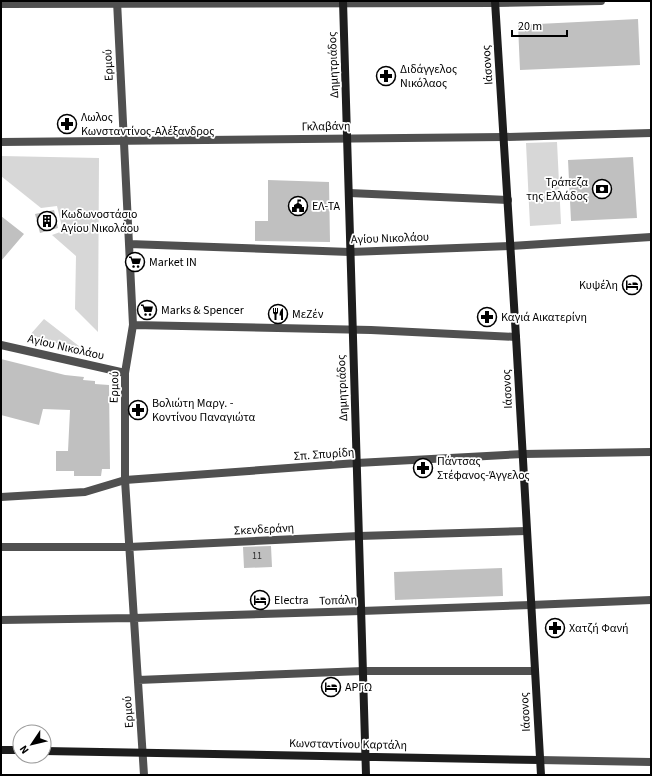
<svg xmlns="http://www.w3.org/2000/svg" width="652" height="776" font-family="'Source Sans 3',sans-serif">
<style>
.green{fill:#d7d7d7}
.building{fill:#c0c0c0}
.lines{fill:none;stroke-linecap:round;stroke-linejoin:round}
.pedestrian{stroke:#505050;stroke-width:8}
.minor{stroke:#505050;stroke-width:8}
.secondary{stroke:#1d1d1d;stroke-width:8}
.labels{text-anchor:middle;stroke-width:3.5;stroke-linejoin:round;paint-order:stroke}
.number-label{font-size:10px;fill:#303030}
.street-label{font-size:12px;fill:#000;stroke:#fff}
.poi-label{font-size:12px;fill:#000;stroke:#fff;text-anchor:start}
</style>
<rect width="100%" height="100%" fill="#fff"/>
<path class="green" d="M557,142L561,224L530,226L526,143Z
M1,156L99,158L98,332L75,309L76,256L52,235L63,231L57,206L41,208L1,176Z
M44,319L84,350L29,336Z"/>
<path class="building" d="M638,19L640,65L520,70L518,25Z
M633,157L637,218L571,221L568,160Z
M268,180L329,182L330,242L255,241V221H268Z
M54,210L58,228L40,233L35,214Z
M1,216L24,234L1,261Z
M1,359L65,375L84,377L83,380L95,381V384L109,385L110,469H102L101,476H74V471H56V451H68L70,410L43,409L39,425L1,415Z
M271,546L272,567L244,568L243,547Z
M502,568L503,596L395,600L394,572Z"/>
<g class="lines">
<path class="pedestrian" d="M117,1L133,325L125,373V480L144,775
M495,3L601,1
M504,137L651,133
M349,193L508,200
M129,244L350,252
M511,246L651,237
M133,325L371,330L516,337
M1,345L125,373
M523,454L651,452
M1,547H129L359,536L527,531
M1,620L134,618L361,611
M138,680L363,671H535"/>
<path class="minor" d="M1,4L495,3
M1,142L504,137
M350,252L511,246
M1,497L85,492L125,480L357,463L523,454
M361,611L531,605L651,600
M539,760L651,762"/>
<path class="secondary" d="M343,1L366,775
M495,1L516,337L541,775
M1,750H20
M44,751L539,760"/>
</g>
<defs>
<symbol id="pharmacy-ring" viewBox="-11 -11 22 22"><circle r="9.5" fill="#fff" stroke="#000" stroke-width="1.5"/><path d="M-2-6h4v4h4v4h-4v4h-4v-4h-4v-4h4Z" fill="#000"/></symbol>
<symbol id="bank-ring" viewBox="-11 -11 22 22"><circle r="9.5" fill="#fff" stroke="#000" stroke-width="1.5"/><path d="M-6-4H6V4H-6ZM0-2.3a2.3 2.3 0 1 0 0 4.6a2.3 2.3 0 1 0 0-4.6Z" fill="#000"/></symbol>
<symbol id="civic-ring" viewBox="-11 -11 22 22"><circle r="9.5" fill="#fff" stroke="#000" stroke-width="1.5"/><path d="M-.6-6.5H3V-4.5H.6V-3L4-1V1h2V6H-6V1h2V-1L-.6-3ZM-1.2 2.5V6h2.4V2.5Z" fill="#000"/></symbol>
<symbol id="building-ring" viewBox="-11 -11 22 22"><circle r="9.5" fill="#fff" stroke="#000" stroke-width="1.5"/><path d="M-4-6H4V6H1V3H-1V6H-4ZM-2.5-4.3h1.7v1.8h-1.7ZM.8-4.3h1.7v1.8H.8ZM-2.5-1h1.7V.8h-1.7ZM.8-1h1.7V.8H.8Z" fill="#000"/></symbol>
<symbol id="supermarket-ring" viewBox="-11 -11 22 22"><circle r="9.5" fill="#fff" stroke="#000" stroke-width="1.5"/><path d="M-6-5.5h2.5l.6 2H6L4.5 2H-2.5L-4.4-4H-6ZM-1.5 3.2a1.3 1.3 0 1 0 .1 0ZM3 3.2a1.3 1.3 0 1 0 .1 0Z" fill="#000"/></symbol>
<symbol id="hotel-ring" viewBox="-11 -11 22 22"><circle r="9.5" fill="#fff" stroke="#000" stroke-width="1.5"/><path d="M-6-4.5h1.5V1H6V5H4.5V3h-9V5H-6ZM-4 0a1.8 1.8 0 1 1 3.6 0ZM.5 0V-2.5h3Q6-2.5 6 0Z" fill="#000"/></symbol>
<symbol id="restaurant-ring" viewBox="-11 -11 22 22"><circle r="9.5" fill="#fff" stroke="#000" stroke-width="1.5"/><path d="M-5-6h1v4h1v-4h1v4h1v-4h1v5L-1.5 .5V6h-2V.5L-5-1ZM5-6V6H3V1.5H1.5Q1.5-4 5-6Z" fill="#000"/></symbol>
</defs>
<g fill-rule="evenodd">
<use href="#pharmacy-ring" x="375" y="65" width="22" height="22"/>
<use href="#pharmacy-ring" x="56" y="113" width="22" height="22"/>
<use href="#bank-ring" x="591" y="178" width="22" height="22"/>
<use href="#civic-ring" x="287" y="195" width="22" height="22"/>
<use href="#building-ring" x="36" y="210" width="22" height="22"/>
<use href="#supermarket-ring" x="124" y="251" width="22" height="22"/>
<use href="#hotel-ring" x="621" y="274" width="22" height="22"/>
<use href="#supermarket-ring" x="136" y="299" width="22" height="22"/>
<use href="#restaurant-ring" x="267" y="303" width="22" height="22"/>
<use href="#pharmacy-ring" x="476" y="306" width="22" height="22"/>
<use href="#pharmacy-ring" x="127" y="399" width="22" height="22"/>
<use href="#pharmacy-ring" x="412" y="457" width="22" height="22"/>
<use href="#hotel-ring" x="249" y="589" width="22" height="22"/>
<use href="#pharmacy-ring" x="544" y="617" width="22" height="22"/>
<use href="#hotel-ring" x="320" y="676" width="22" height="22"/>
</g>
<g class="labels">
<g class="number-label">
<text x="257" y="559">11</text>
</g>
<g class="street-label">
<text transform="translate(108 65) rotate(-93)" y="4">Ερμού</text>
<text transform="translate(333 65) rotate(-92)" y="4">Δημητριάδος</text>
<text transform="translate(487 65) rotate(-94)" y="4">Ιάσονος</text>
<text transform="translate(326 126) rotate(-1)" y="4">Γκλαβάνη</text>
<text transform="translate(390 238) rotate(-2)" y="4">Αγίου Νικολάου</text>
<text transform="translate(66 347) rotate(13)" y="4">Αγίου Νικολάου</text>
<text transform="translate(114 387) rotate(-88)" y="4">Ερμού</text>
<text transform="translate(342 388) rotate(-92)" y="4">Δημητριάδος</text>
<text transform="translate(507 389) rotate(-93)" y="4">Ιάσονος</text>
<text transform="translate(324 454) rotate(-4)" y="4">Σπ. Σπυρίδη</text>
<text transform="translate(264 529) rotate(-3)" y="4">Σκενδεράνη</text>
<text transform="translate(338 600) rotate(-2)" y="4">Τοπάλη</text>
<text transform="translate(128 712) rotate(-94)" y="4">Ερμού</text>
<text transform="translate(525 712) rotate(-93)" y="4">Ιάσονος</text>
<text transform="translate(348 744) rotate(1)" y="4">Κωνσταντίνου Καρτάλη</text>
</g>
<g class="poi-label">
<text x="400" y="73">Διδάγγελος<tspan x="400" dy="14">Νικόλαος</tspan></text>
<text x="81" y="121">Λωλος<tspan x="81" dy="14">Κωνσταντίνος-Αλέξανδρος</tspan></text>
<text x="588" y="186" text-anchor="end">Τράπεζα<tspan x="588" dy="14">της Ελλάδος</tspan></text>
<text x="312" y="210">ΕΛ-ΤΑ</text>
<text x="61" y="218">Κωδωνοστάσιο<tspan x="61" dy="14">Αγίου Νικολάου</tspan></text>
<text x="149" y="266">Market IN</text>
<text x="618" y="289" text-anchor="end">Κυψέλη</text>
<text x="161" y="314">Marks &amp; Spencer</text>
<text x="292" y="318">ΜεΖέν</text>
<text x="501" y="321">Καγιά Αικατερίνη</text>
<text x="152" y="407">Βολιώτη Μαργ. -<tspan x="152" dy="14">Κοντίνου Παναγιώτα</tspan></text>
<text x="437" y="465">Πάντσας<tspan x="437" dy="14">Στέφανος-Άγγελος</tspan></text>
<text x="274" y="604">Electra</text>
<text x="569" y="632">Χατζή Φανή</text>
<text x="345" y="691">ΑΡΓΩ</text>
</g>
</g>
<rect width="652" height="776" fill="none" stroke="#000000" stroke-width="4"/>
<g transform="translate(32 744) rotate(235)"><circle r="19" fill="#ffffff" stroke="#999999"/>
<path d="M0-3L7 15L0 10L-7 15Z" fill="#000000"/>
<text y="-6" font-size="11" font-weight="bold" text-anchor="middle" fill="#000000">N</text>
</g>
<path d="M512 30v6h55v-6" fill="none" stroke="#000000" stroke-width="2"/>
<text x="518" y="30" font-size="12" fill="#000000" stroke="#ffffff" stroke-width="3" paint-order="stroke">20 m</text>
</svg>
